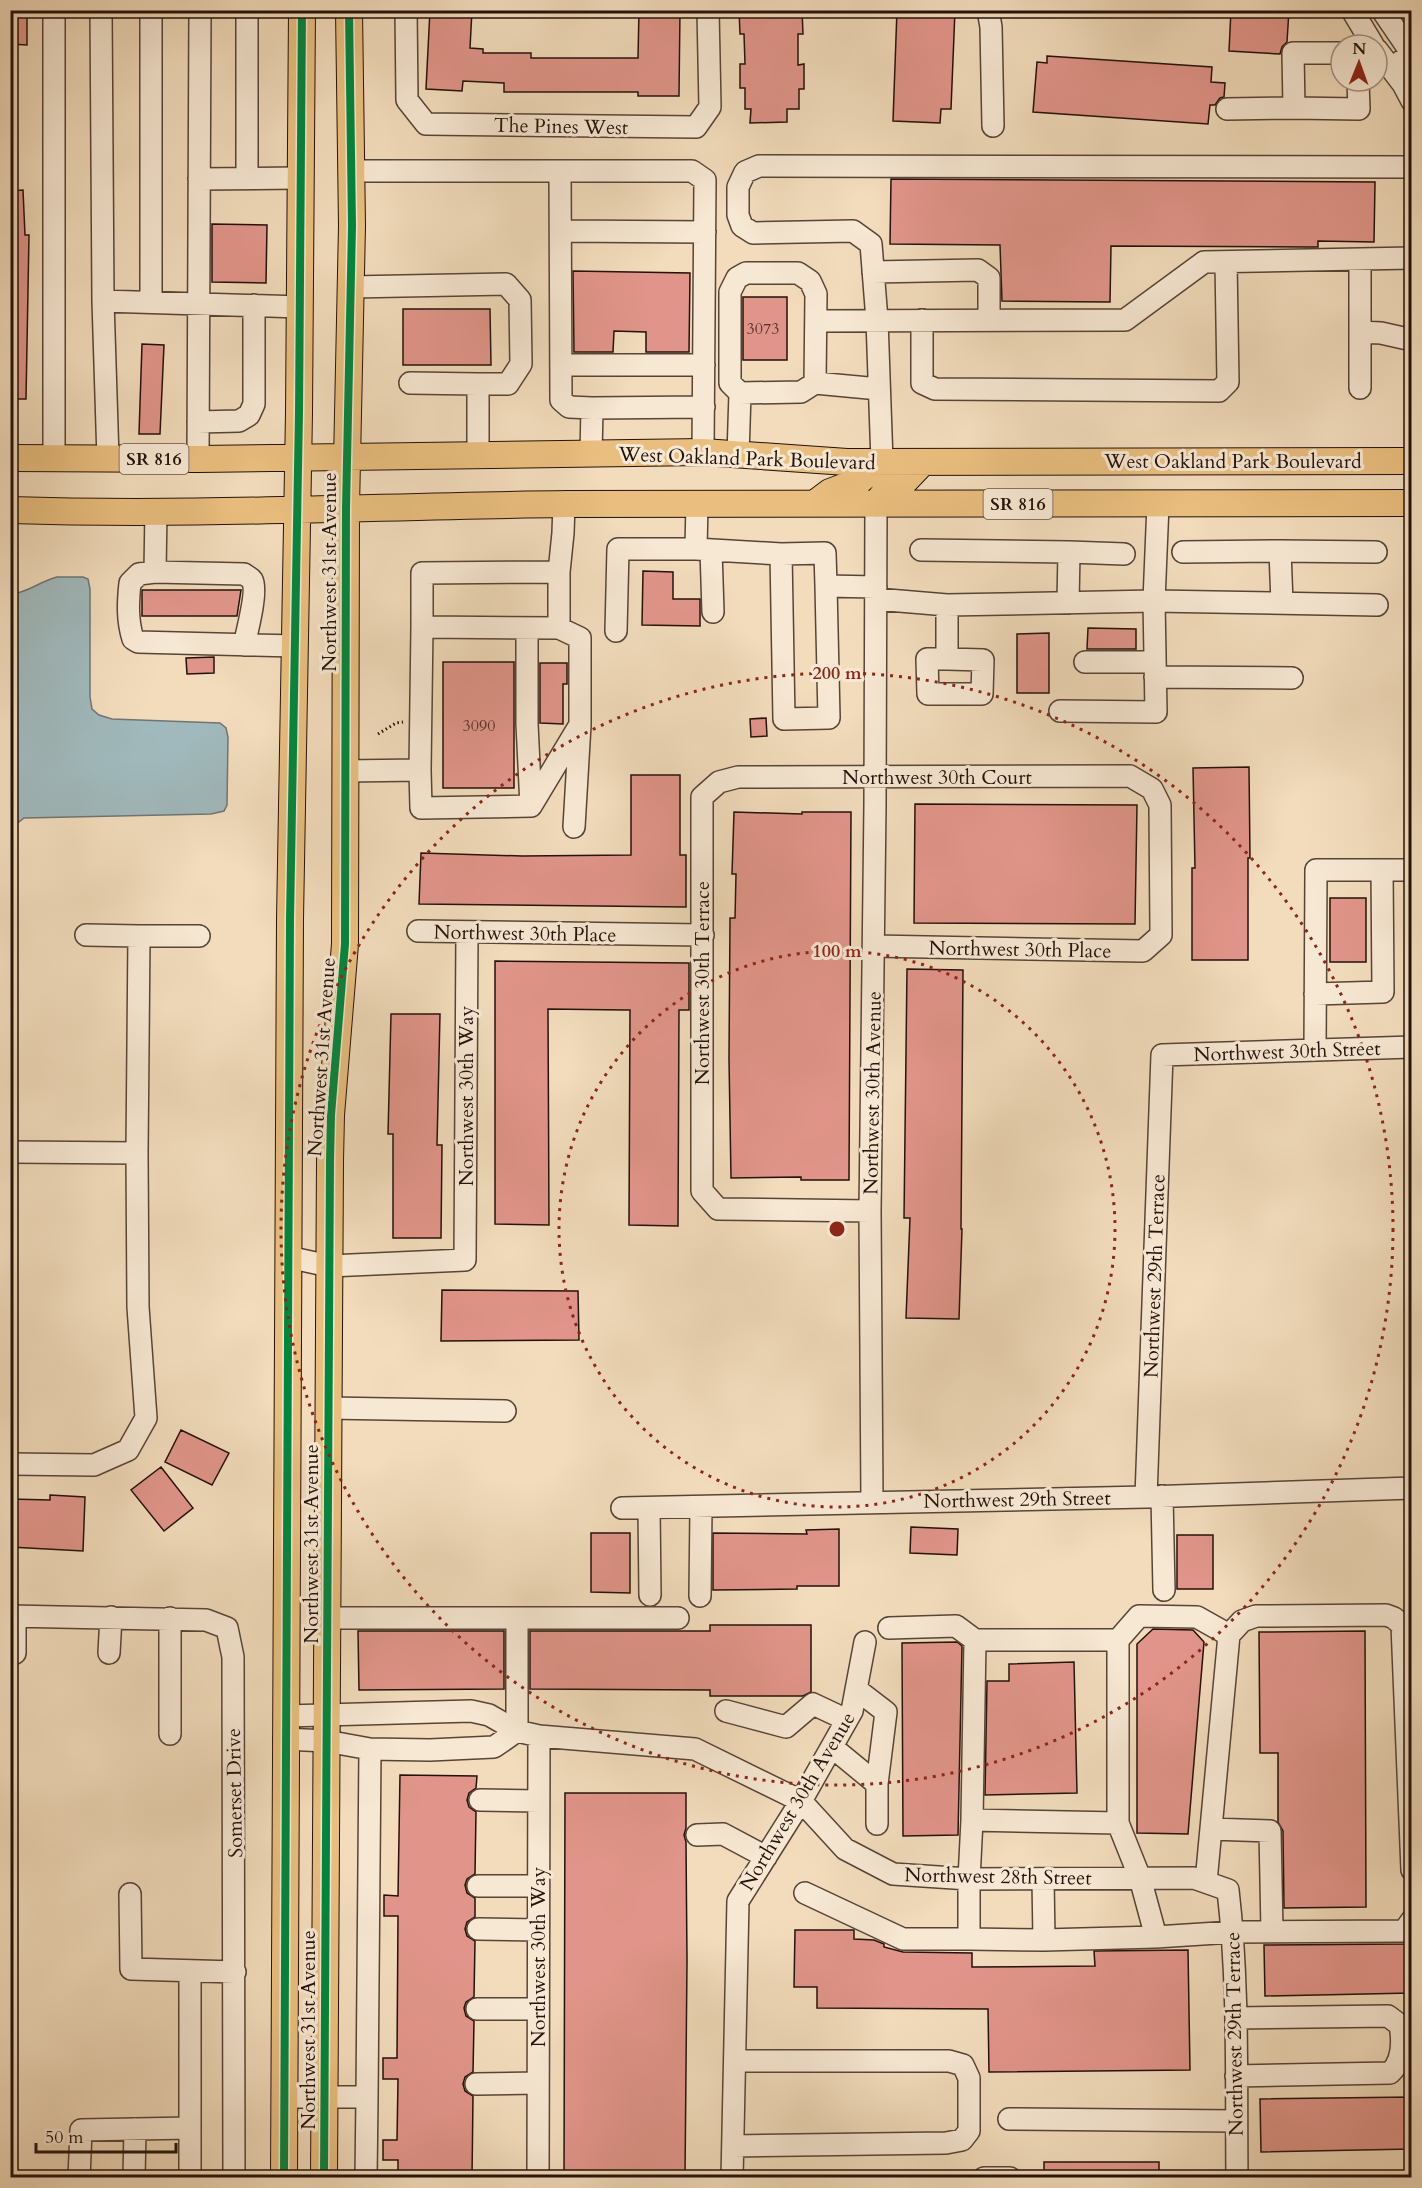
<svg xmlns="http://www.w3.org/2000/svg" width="1422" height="2188" font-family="Cardo,serif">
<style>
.water{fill:#a0b9bc;stroke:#6e7675;stroke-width:1.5}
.building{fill:#e1958a;stroke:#23110a;stroke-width:1.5}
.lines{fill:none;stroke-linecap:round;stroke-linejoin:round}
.minor-casing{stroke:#574436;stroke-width:24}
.major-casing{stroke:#23110a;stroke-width:28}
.path{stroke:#23110a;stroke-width:3;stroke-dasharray:1.5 3;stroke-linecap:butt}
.minor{stroke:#f7e8d3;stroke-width:21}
.major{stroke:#e9be7e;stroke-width:26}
.cycleway-casing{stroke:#f7e8d3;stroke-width:11}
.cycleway{stroke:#00873e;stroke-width:8}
.ring{fill:none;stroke:#8f2418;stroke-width:3;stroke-dasharray:3 6}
.labels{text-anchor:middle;stroke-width:6;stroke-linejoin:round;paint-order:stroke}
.number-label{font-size:16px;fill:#52322a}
.shield{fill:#f7e8d3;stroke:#635246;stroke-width:1.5}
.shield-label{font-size:18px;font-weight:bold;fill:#23110a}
.street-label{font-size:20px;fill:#23110a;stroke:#f7e8d3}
.centre{fill:#8f2418;stroke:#f7e8d3;stroke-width:3}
.ring-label{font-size:18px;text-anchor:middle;font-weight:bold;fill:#8f2418;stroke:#f7e8d3;stroke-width:6;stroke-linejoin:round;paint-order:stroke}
</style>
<rect width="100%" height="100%" fill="#f2dcbc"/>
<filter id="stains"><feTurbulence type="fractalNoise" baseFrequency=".00333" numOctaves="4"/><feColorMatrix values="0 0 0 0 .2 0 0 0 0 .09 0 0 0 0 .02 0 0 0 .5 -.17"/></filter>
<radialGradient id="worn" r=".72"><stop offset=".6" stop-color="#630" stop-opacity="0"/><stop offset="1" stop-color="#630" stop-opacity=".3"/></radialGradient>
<path class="water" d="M57,577H83L88,579L90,589V697L92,709L99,715L112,719L220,723L226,728L228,737L227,805L224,811L211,814L24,818L14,826L11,832V594C28,593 40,581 57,577Z"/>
<path class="building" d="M10,10H27V45L10,44Z
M430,10H472L470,48L483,49V53H531V58H638L639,10H680L679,96H638V92H504V83L463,81L462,91L426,89Z
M739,10H802L803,34H798V65L804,64V89H799V109H787V122L750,123L751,109H745V88H740V64H745L744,34H740Z
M897,10H955L951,109H941L940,123L893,121Z
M1231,10H1289L1287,42L1282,47L1280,54L1229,51Z
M1047,56L1212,67L1211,82L1225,83L1224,97L1220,98L1215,105H1210L1208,124L1033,112L1037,62L1047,63Z
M891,179L1375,182L1374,242L1318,241V247H1307L1111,246L1110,302L1002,301L1000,245L890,244Z
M23,190L25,235H29L26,399H10V191Z
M212,224L267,225L266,283L212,282Z
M573,271L690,273L689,352H646V332L614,331L613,352H574Z
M743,297H787V360H743Z
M403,309H490L491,365H403Z
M142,344L164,345L160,434H139Z
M643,571L673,572V599H700V626L642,625Z
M142,590H241L237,616H142Z
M1088,628L1136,629V649H1087Z
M1049,633V693H1017V634Z
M214,657V673L187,674L186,658Z
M443,662H514V788H443Z
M540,663H567V684H563V724L540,723Z
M766,718L767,736L751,737L750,719Z
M1249,767L1250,858H1248V960H1192V868H1195L1193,768Z
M631,775H680V855H686V907L419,904L421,853L522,856L631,855Z
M915,804L1137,805L1135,924L914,923Z
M734,812L802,814V812H851L849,1180H801V1177L731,1178L729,1059L730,918H735L736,874H732Z
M1330,898H1366V962H1330Z
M495,961L689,963V1010H679L678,1226L629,1225L630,1010H625L548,1009L549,1225L495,1224Z
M907,969L963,970L961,1229H962L959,1319L906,1318L910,1218H904Z
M391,1014H440L437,1145H442L441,1238H393V1134H388Z
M442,1290L578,1291L579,1340L441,1341Z
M181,1430L229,1453L212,1485L165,1462Z
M161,1467L193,1508L164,1531L131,1490Z
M50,1495L85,1497L83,1551L10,1547V1499L50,1500Z
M911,1527L958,1529L957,1555L910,1553Z
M839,1529V1586H797V1589L713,1590V1533L807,1534L806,1530Z
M591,1533H630V1593L591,1592Z
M1177,1535H1213V1589H1177Z
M710,1625H811V1692L803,1696H710V1690L530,1689V1631H710Z
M1153,1629L1193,1630L1204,1642L1188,1834L1137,1833V1644Z
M358,1631H504V1689L359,1690Z
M1365,1631L1366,1907L1284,1908L1283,1831L1278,1822V1753H1260L1259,1632Z
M957,1642L962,1646L958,1835L903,1836L902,1643Z
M1074,1662L1077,1793L985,1795L987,1681H1009V1664Z
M400,1775L477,1776L476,1788L469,1793L467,1800L469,1807L476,1812L475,1874L467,1879L465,1885L467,1893L475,1898V1917L467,1922L465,1929L467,1936L475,1941L474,1997L466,2002L464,2008L466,2016L474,2021L473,2072L465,2077L463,2084L465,2091L473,2096L472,2178H398V2160H383V2140H397L398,2079H383V2058H397L398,1916H384V1895L398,1896Z
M565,1793H686V1828L684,1835L686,1842L687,1961L685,2178H564Z
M795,1930H854V1939L874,1940L884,1944V1947L903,1952L972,1953V1967L1095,1966L1094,1951L1188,1950L1190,2070L989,2072L988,2009L817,2008V1987H794Z
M1411,1941L1412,1993L1265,1996L1264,1945L1404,1944Z
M1411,2097L1412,2149L1261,2152L1260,2099Z
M1044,2162H1159V2178H1044Z"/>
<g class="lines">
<defs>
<path id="minor" d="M54,10V459
M101,10L103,301L108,459
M151,10V302
M247,10V178
M406,10L407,100L426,124L696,127L710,107L708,10
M988,10L991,27L993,126
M1352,10L1373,45
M1382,10L1412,54L1391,68
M1377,50L1403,84L1412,101
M1341,53H1293L1294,108L1359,109L1358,81
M1227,109L1294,108
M352,171H692L705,180L703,452
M560,171L561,400L569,407L592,408
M199,179L300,178
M561,231L705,232
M1360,260V388
M873,272L978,270L989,278V320
M351,287L506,284L520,300L521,364L508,384H478V454
M103,301L300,307
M922,320V383L935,389L1219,391L1228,382L1226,262
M816,321L1125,320L1204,262L1412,258
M1360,332L1381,333L1412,340
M561,365H704
M410,383L478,384
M815,383L879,389
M198,422L239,421L249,415L254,404V305
M591,454L592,408L704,407
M738,455L740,393L730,383V292L737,278L746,273H798L810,281L816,294L815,383L801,392L740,393
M198,459L200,10
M882,462L877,320L871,244L853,231L753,233L742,226L738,215V187L745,172L759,166L1412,167
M156,510L155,572L139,574L130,583C128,602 127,620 133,639L138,642L295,646
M696,549L781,554
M711,550L713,612
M921,550L1069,552L1068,603
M1280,551L1376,552
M1069,552L1124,554
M1183,552L1280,551L1282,603
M155,572L244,574C246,576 250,577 252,580C258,590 247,632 244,645
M559,572L563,533L564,504
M826,586L825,553L781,554L784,719L829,718L826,586L876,587
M876,599L947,605L1154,601L1377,605
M947,605V659L983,660L982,694H928L927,659H947
M422,627V573L559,572V628
M527,628V724L531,806
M616,631L618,549H696L697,503
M1085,662H1155
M1155,677L1292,678
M1060,711L1156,712L1154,601L1158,504
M420,770L422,627L559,628L580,638V725L574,827
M345,771L420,770L421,808L531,806
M531,806L578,728
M418,931L703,935
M86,935L139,936
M1315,994L1383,992L1382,870
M1315,1050L1316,870H1412
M10,1152L137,1153L138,1307L146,1418L128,1450L94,1465L10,1464
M137,1153L139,936H199
M870,1211L718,1209L702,1191V797L719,782L738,777L1130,776L1152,789L1160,805L1161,935L1143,951L874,946
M288,1257L329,1266L465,1260L467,932
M328,1408L505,1411
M1162,1496L1164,1590
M1146,1497L1162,1055L1412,1047
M872,1502L870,1211L875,805L876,504
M622,1508L1146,1497L1412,1488
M649,1508L650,1595
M700,1596L701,1507
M10,1616L206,1620L227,1628L233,1657L234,2178
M327,1618H678
M517,1618V1731
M889,1628L956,1626L975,1640
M1229,1635L1242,1621L1256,1616L1386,1615L1394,1618L1402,1625L1412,1870
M15,1653V1616
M109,1653L111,1617
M726,1711L786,1727L813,1704L847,1720
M286,1716L471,1711L489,1715L517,1731L539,1736L695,1749L801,1801L845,1849L893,1874L969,1879L1194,1878L1228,1890C1239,1985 1236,2082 1237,2178
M170,1734V1618
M284,1739L326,1741L370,1749L430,1750L494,1747L517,1731
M832,1747L877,1784L886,1712L856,1689
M877,1784V1824
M480,1800L538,1801
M1118,1823L972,1820L975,1640H1118
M1211,1829L1270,1831L1272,1931
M697,1835L723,1834L766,1857
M478,1886H538
M805,1893L903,1939H969V1879L972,1820
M130,1894L131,1969L235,1972
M478,1929L538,1930
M1156,1937L1233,1932L1404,1931L1412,1920
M969,1939L1044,1940L1043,1879
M1044,1940L1156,1937L1140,1878L1118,1823V1640L1139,1616L1197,1617L1229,1635L1206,1882
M190,1971V2178
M477,2009H538
M1236,2076L1390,2073C1403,2061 1403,2042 1400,2025L1388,2016L1236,2018
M476,2084L538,2083
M284,2097H367L366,2178
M367,2097L370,1749
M1009,2119L1236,2121
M733,2146L946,2143L962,2140L969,2131V2078L963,2065L949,2061H735
M79,2178L81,2130L190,2128
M134,2178L135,2129
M538,2178L539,1736
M732,2178L738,1901L801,1801L852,1711L865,1642
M984,2178H1010"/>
<path id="major" d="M10,458L198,459L703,452L847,462L1412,461
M818,501L830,492L859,481L882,462
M876,504L888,488L904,482L923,462
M10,510C196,516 381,506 567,504C848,501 1130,504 1412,503
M284,2178L290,919L299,413L302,10
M324,2178L330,1161L331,1115L345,944L346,508L352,226L349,10"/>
</defs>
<use href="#minor" class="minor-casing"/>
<use href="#major" class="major-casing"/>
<path class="path" d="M378,734L396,723L403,722"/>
<use href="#minor" class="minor"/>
<use href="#major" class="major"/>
<defs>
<path id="cycleway" d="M284,2178L290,919L299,413L302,10
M324,2178L330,1161L331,1115L345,944L346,508L352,226L349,10"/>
</defs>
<use href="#cycleway" class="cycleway-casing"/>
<use href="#cycleway" class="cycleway"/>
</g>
<g class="ring">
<circle cx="837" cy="1229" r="278"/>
<circle cx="837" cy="1229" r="556"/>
</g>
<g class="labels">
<g class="number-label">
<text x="763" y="334">3073</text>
<text x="479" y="731">3090</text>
</g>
<g class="shield">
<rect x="119.5" y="444" width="69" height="30" rx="4.5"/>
<rect x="983.5" y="489" width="69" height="30" rx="4.5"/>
</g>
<g class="shield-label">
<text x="154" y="465">SR 816</text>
<text x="1018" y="510">SR 816</text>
</g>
<g class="street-label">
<text transform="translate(561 126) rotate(1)" y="7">The Pines West</text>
<text transform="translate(747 458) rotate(2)" y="7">West Oakland Park Boulevard</text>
<text x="1233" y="468">West Oakland Park Boulevard</text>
<text transform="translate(329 572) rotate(-90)" y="7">Northwest 31st Avenue</text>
<text x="937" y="784">Northwest 30th Court</text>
<text transform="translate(525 933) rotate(1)" y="7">Northwest 30th Place</text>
<text transform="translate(1020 949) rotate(1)" y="7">Northwest 30th Place</text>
<text transform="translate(702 983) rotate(-90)" y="7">Northwest 30th Terrace</text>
<text transform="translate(1287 1051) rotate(-2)" y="7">Northwest 30th Street</text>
<text transform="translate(321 1057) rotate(-86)" y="7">Northwest 31st Avenue</text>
<text transform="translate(872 1093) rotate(-89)" y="7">Northwest 30th Avenue</text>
<text transform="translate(466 1096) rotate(-90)" y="7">Northwest 30th Way</text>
<text transform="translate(1154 1276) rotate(-88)" y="7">Northwest 29th Terrace</text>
<text transform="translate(1017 1499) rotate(-1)" y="7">Northwest 29th Street</text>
<text transform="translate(311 1544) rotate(-90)" y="7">Northwest 31st Avenue</text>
<text transform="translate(234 1793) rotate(-91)" y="7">Somerset Drive</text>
<text transform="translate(797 1801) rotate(-59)" y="7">Northwest 30th Avenue</text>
<text transform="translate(998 1876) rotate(1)" y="7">Northwest 28th Street</text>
<text transform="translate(538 1957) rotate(-90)" y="7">Northwest 30th Way</text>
<text transform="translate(308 2030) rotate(-90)" y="7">Northwest 31st Avenue</text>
<text transform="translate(1234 2034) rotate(-91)" y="7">Northwest 29th Terrace</text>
</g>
</g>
<circle cx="837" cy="1229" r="9" class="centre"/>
<g class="ring-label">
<text x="837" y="679">200 m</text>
<text x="837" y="957">100 m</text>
</g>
<rect width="1422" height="2188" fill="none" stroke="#f2dcbc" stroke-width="36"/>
<rect x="12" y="12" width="1398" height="2164" fill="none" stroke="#23110a" stroke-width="3"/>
<rect x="18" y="18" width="1386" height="2152" fill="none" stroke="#23110a" stroke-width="1.5"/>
<g transform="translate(1359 63) rotate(1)"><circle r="28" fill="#f7e8d3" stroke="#a29283" stroke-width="1.5"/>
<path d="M0-4.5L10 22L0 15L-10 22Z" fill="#8f2418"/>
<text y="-9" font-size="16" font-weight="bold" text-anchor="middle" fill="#23110a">N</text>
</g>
<path d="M36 2143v9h140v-9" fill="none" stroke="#23110a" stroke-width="3"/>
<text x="45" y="2143" font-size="18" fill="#23110a" stroke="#f7e8d3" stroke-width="4.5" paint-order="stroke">50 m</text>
<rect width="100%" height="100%" filter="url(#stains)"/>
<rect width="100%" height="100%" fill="url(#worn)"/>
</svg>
